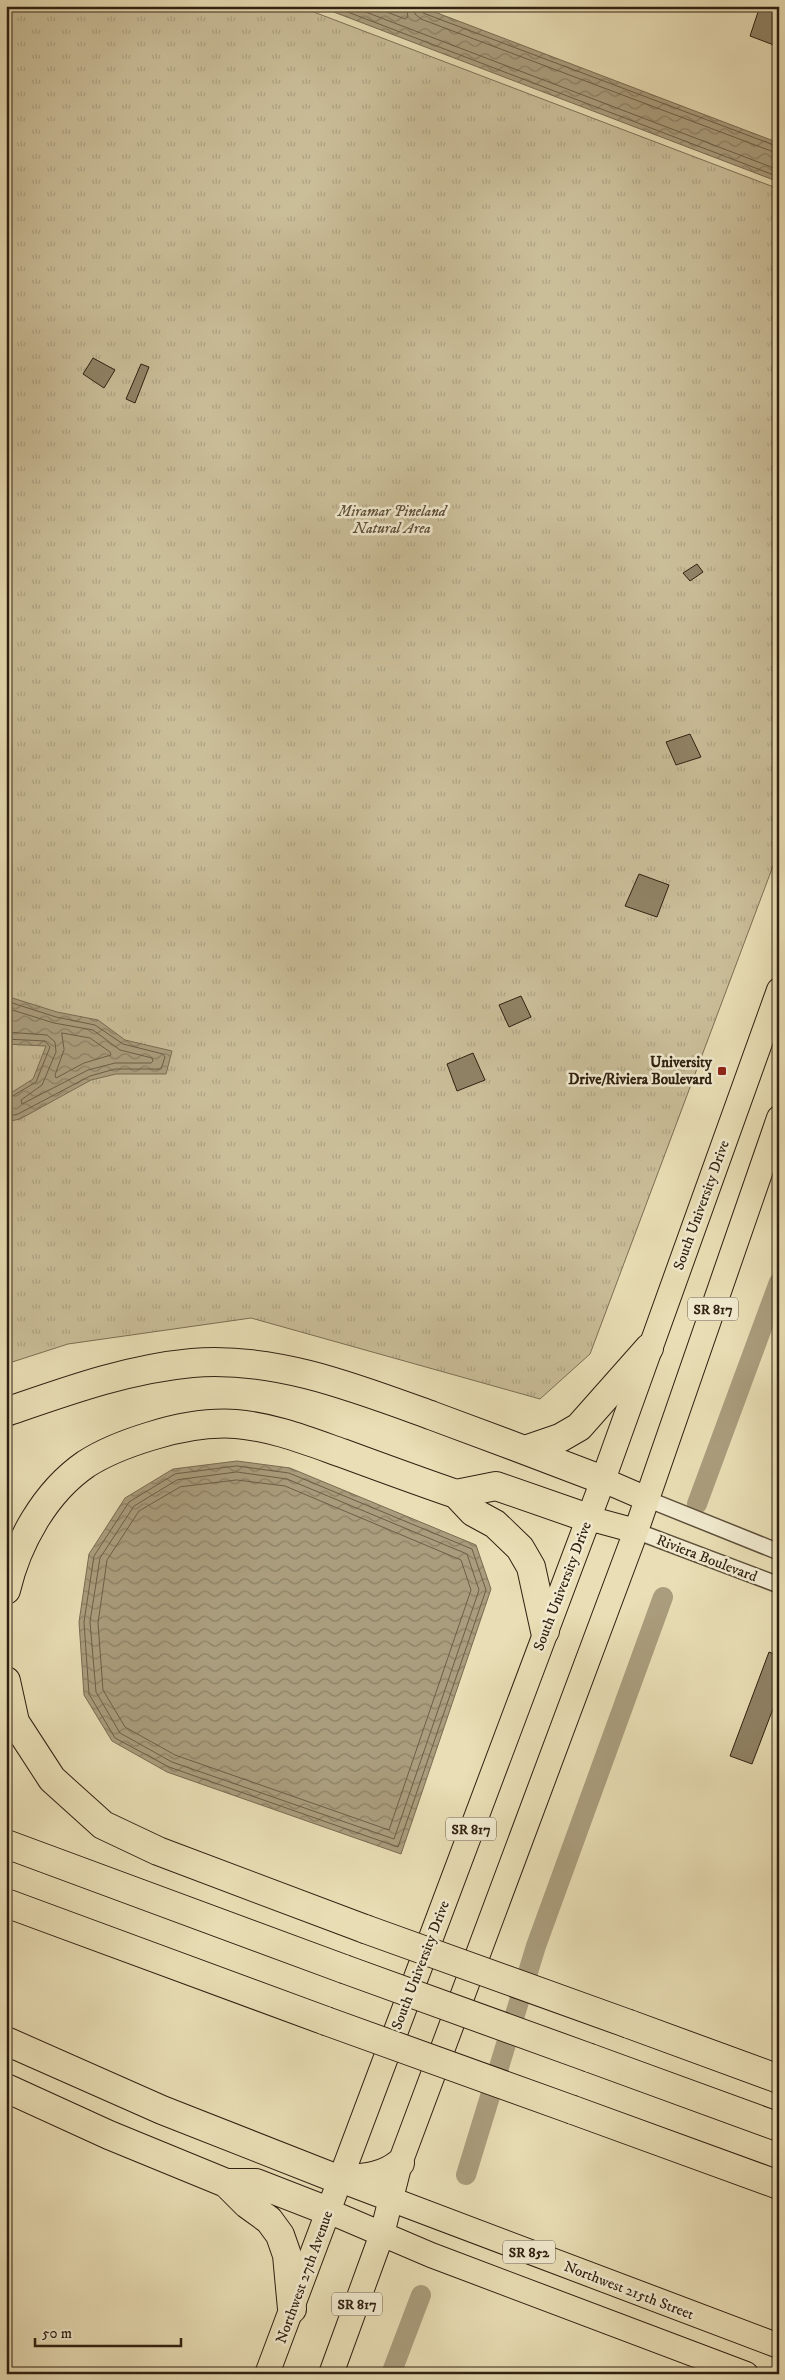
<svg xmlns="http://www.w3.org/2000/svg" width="785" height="2380" font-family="'IM FELL DW Pica',serif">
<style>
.park{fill:url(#park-tufts);stroke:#7d6f55}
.water{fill:url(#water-waves);stroke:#796b52}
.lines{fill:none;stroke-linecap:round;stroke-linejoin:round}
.shore{stroke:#6d5e47;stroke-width:1}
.canal{stroke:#aa9d7d;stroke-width:20}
.building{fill:#908366;stroke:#302011}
.minor-casing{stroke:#5e503a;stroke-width:18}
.primary-casing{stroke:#302011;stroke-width:26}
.motorway-casing{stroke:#302011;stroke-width:30}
.minor{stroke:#f1eacf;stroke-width:15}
.primary{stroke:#e9deb5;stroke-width:24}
.motorway{stroke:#e9deb5;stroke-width:28}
.motorway-bridge-casing{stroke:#302011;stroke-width:30;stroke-linecap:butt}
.motorway-bridge{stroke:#e9deb5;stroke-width:28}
.poi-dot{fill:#8f2418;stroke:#f1eacf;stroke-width:2}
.labels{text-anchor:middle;stroke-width:5;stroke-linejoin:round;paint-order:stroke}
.shield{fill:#f1eacf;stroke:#6a5d4a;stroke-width:1}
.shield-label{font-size:14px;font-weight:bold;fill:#302011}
.park-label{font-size:15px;font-style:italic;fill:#5e4f3a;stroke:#f1eacf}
.poi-label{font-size:15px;font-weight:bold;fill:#302011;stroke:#f1eacf;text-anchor:end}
.street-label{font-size:15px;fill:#302011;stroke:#f1eacf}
</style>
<defs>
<pattern id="park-tufts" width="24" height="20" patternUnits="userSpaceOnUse" patternTransform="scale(1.25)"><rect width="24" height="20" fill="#cabe99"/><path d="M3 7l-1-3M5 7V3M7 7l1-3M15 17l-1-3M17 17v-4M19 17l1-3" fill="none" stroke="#aea383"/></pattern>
<pattern id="water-waves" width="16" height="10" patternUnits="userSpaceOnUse" patternTransform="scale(1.25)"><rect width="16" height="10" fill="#aa9d7d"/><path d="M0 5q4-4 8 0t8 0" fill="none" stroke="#8b8065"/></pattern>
</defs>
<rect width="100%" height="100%" fill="#e9deb5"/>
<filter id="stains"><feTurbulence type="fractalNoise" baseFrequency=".004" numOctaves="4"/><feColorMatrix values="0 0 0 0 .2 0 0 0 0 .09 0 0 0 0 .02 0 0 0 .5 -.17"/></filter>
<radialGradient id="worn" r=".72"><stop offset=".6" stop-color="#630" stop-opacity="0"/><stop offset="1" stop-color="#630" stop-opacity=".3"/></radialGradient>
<path class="park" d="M6,6H298L779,189V850L590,1354L540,1399L251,1318L68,1344L6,1364Z"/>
<path class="water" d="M318,6H419L779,143V182Z
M6,996L57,1012L98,1020L125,1040L172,1051L166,1074H116L91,1080L20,1119L6,1122V1096L33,1079L46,1046L6,1044Z
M237,1461L290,1468L476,1545L491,1589L401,1854L167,1772L112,1741L84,1695L79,1622L89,1554L125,1498L173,1469Z"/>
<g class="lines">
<path class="shore" d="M332,6L779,177
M350,6L779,170
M371,6L405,19L408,17L406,6
M413,6L415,14L421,19L779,154
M420,6L423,13L779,147
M6,1001L56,1017L95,1025L123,1044L163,1054L165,1057L161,1069H115L90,1076L18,1114L6,1117
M6,1008L54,1023L93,1030L120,1050L152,1058L153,1061L151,1063H115L88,1070L22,1104L21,1100L42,1085L56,1052L55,1042L47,1035L6,1032
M62,1033L90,1038L110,1052L111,1055L84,1063L56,1078L55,1075L64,1050Z
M6,1039L45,1041L50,1047L36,1082L6,1100
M237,1466L289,1473L472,1549L486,1590L398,1847L169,1767L115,1738L89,1694L84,1622L94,1556L129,1502L175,1474Z
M237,1472L287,1479L467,1554L479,1590L394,1839L172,1762L120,1733L96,1692L90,1622L100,1558L134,1506L177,1480Z
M237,1480L285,1486L461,1560L471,1590L389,1830L175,1755L125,1727L103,1690L98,1623L107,1560L139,1511L180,1487Z"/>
<path class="canal" d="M697,1504L779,1282
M466,2175L536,1946L663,1597
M391,2374L421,2295"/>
</g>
<path class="building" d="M760,6H779V47L750,36Z
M93,358L115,370L104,388L83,374Z
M141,364L149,367L135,403L126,399Z
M697,564L703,572L690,581L683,573Z
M690,734L701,757L676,765L666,742Z
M639,874L669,885L657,917L625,906Z
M521,996L531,1017L509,1027L499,1005Z
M473,1053L485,1080L457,1091L447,1064Z
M769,1652L779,1656V1693L752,1764L730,1756Z"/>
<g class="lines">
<defs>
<path id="minor" d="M647,1499L779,1552
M636,1531L779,1585"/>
<path id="primary" d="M603,1480L647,1499
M588,1518L636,1531
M340,2180L779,2346
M328,2211L431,2255L746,2374
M267,2374L603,1480L779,990
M331,2374L382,2234L400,2163L636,1531L779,1118"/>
<path id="motorway" d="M6,1412C67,1391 127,1369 192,1363C275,1356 356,1388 433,1416C490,1437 546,1458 603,1480
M525,1450L560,1438L579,1427L649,1348
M456,1494L496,1486L588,1518
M6,1590C17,1543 45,1492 86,1464C106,1451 128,1443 151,1436C180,1427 206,1422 236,1424C273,1427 308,1441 342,1453C380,1467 418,1481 456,1494L473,1512L495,1524L520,1548L531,1567L545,1631
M6,1681L15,1722L52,1779L103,1825L158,1851L365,1929
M6,1844L344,1969
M6,1903L326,2021
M629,2024L779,2079
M6,2041L162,2110L340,2180C362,2178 382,2178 400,2163
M590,2058L779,2127
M6,2088L109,2135L226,2183H256L328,2211
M573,2110L779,2185
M226,2183L247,2204L269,2220L280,2235L287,2255L292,2309"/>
</defs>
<use href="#minor" class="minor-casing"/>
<use href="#primary" class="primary-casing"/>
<use href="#motorway" class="motorway-casing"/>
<use href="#minor" class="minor"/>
<use href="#primary" class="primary"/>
<use href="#motorway" class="motorway"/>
<defs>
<path id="motorway-bridge" d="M365,1929L629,2024
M344,1969L590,2058
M326,2021L573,2110"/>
</defs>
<use href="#motorway-bridge" class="motorway-bridge-casing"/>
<use href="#motorway-bridge" class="motorway-bridge"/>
</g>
<rect class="poi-dot" x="717" y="1066" width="10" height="10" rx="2.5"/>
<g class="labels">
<g class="shield">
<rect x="688" y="1297.5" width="50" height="23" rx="4"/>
<rect x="446" y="1817.5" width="50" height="23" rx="4"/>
<rect x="503" y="2240.5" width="52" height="23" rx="4"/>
<rect x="332" y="2292.5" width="50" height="23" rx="4"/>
</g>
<g class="shield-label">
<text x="713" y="1314">SR 817</text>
<text x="471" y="1834">SR 817</text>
<text x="529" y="2257">SR 852</text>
<text x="357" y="2309">SR 817</text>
</g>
<g class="park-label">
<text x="392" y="516">Miramar Pineland<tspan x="392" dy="17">Natural Area</tspan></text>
</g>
<g class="poi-label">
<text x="712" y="1067">University<tspan x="712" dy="17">Drive/Riviera Boulevard</tspan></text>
</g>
<g class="street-label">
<text transform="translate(701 1205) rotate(-70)" y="5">South University Drive</text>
<text transform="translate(707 1558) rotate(21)" y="5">Riviera Boulevard</text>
<text transform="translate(562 1586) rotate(-69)" y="5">South University Drive</text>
<text transform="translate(420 1965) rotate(-69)" y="5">South University Drive</text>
<text transform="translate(304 2277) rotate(-70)" y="5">Northwest 27th Avenue</text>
<text transform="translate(629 2290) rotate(21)" y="5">Northwest 215th Street</text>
</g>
</g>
<rect width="785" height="2380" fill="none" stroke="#e9deb5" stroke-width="25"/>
<rect x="8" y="8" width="770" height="2365" fill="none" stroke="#302011" stroke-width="2.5"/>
<rect x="12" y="12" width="760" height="2355" fill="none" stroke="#302011"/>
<path d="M35 2338v8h146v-8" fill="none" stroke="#302011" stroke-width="2.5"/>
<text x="42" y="2338" font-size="15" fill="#302011" stroke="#f1eacf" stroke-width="4" paint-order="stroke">50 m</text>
<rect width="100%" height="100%" filter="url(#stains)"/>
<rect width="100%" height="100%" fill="url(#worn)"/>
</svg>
